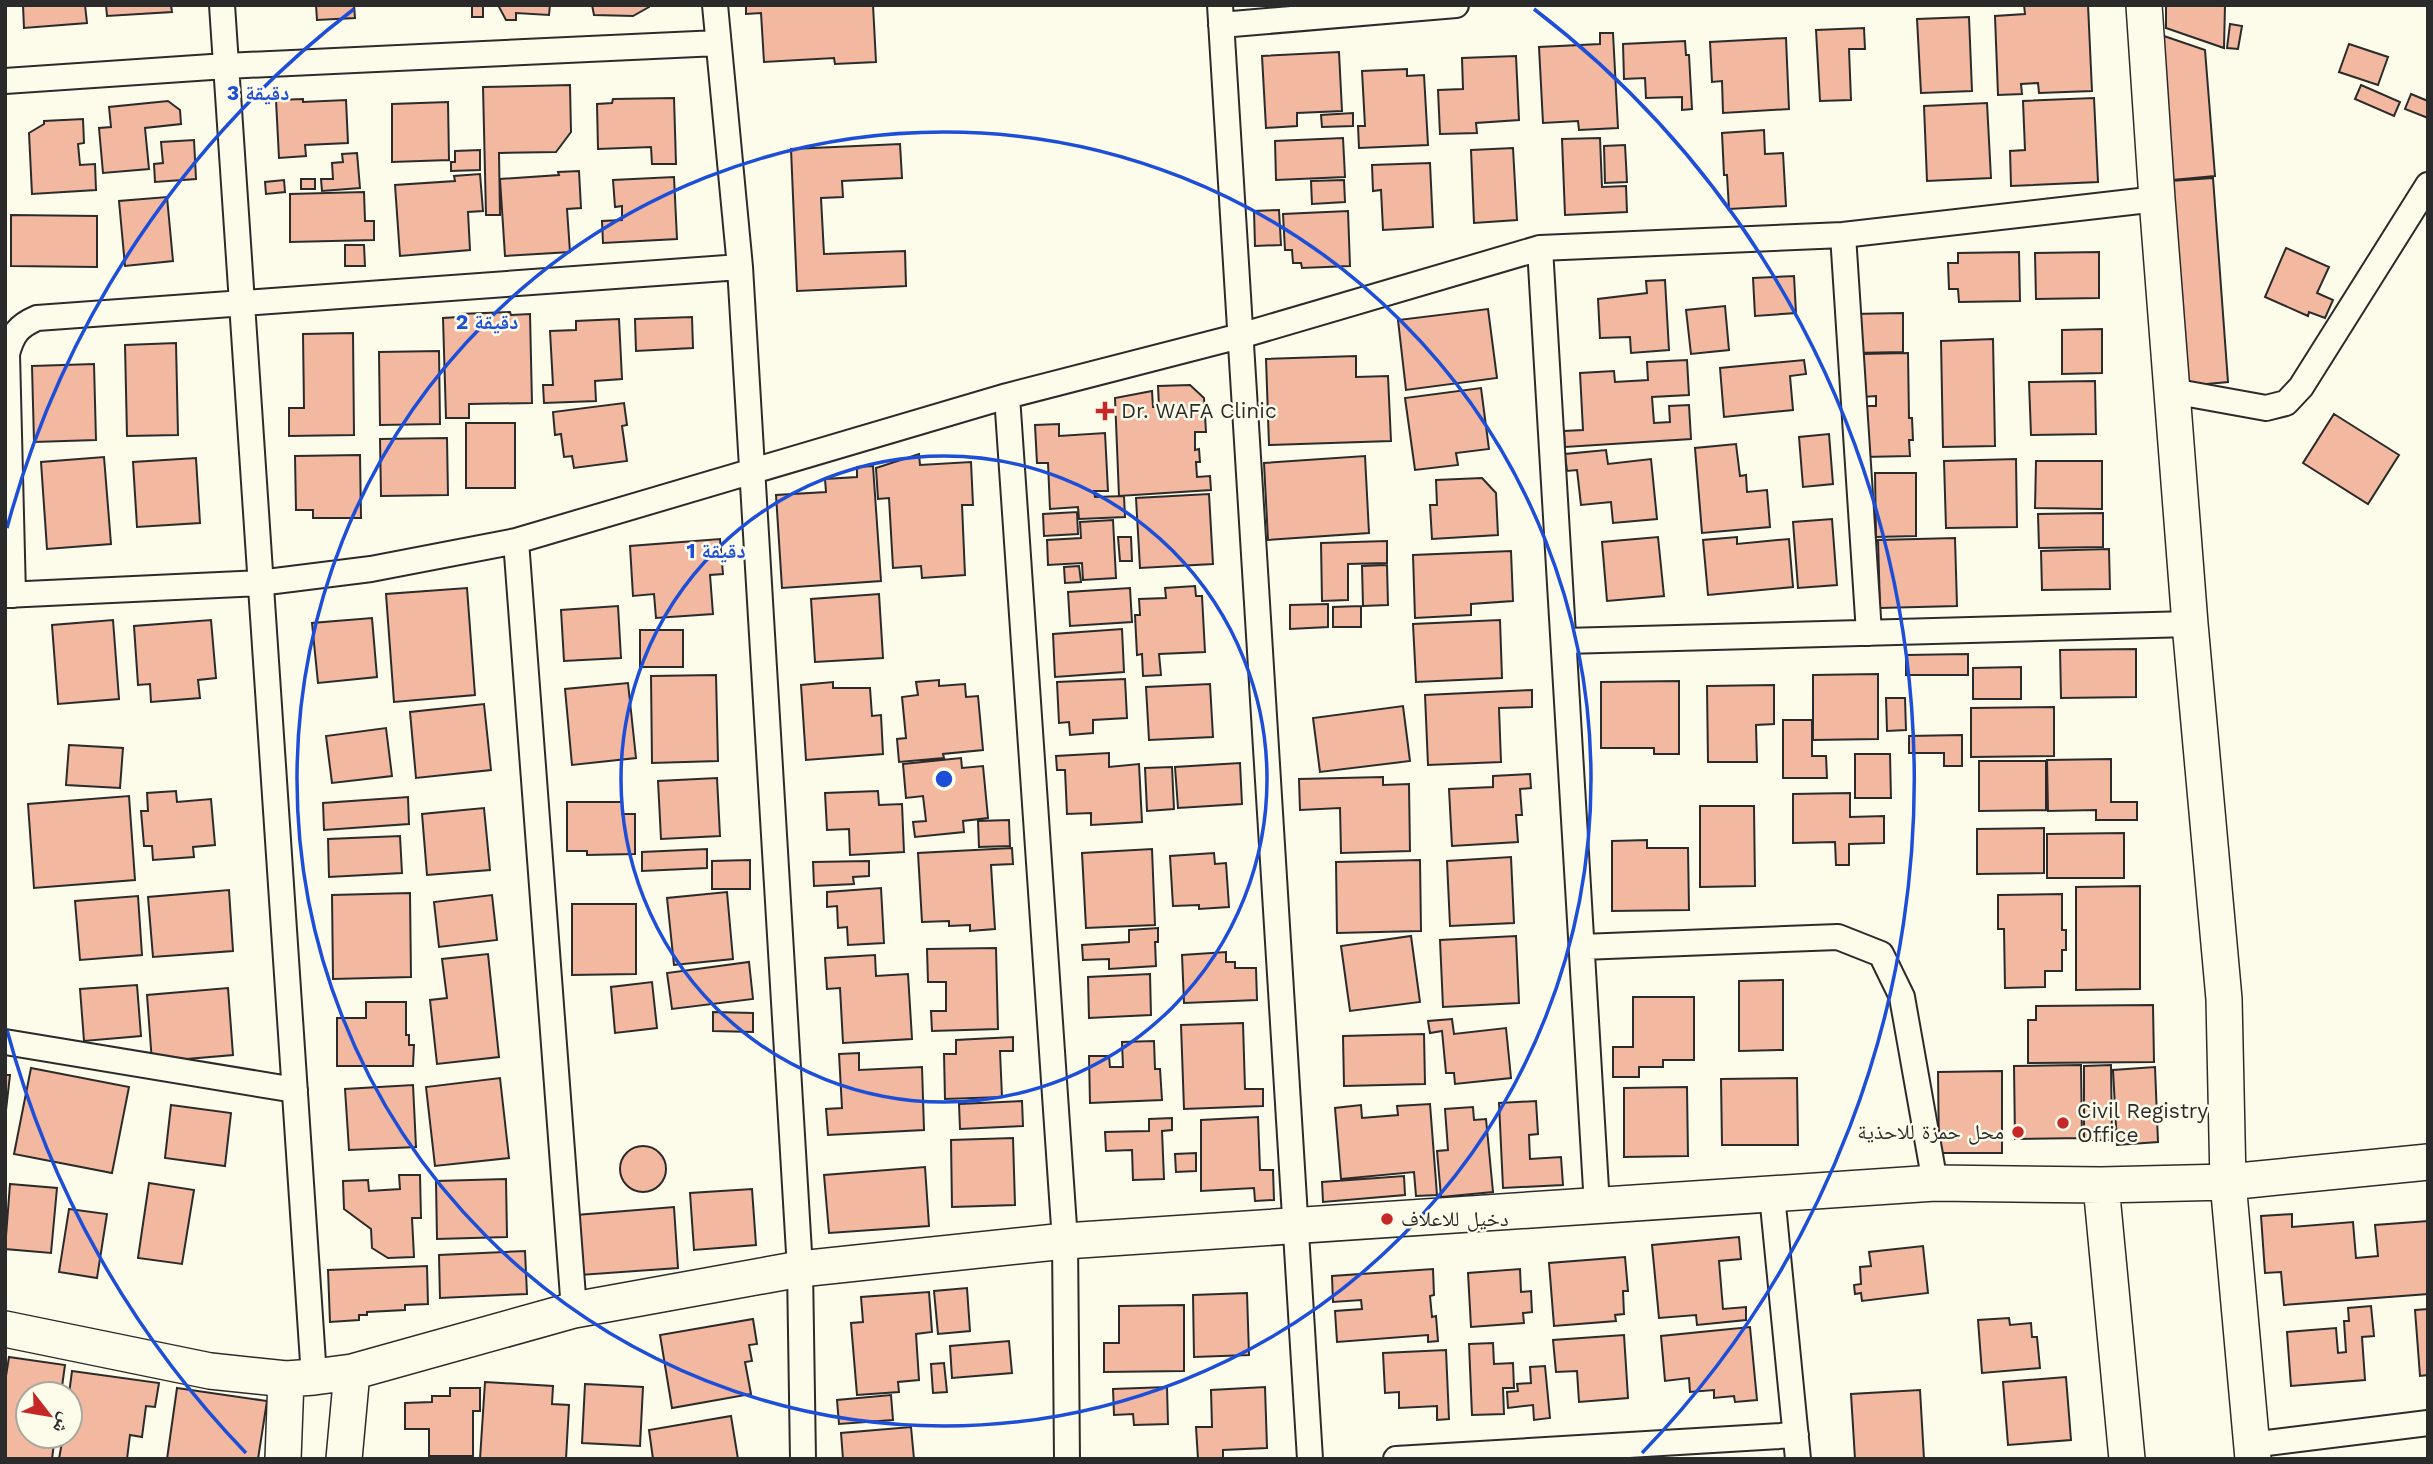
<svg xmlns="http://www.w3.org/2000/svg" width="2433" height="1464" font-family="'Work Sans','Noto Naskh Arabic',sans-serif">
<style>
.building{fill:#f2b8a0;stroke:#2b2b2b;stroke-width:2}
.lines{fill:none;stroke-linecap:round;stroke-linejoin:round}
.street-casing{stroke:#2b2b2b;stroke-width:28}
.secondary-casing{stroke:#2b2b2b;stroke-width:38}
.street{stroke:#fdfbea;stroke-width:24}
.secondary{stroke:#fdfbea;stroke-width:35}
.ring{fill:none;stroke:#1d4ed8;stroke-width:3.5}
.poi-dot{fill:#c62828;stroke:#fdfbea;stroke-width:2.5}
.labels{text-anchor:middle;stroke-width:5;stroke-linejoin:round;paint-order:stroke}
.poi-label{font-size:21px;fill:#2b2b2b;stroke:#fdfbea;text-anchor:start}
.centre{fill:#1d4ed8;stroke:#fdfbea;stroke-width:3.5}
.ring-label{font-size:21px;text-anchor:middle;font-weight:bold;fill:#1d4ed8;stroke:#fdfbea;stroke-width:5;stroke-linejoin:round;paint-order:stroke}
</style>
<rect width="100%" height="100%" fill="#fdfbea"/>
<path class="building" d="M23,5H85L87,23L24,28Z
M106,5H171L172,12L107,16Z
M316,5H354L355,18L317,20Z
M472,5H483V17H472Z
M498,5H550L549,15L516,13V20H506Z
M592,5H649V7L633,16L594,15Z
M746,5H873L876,62L835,64L834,58L764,62L761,13L746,14Z
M2024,5H2088L2092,91L2039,93L2038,83L2021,84L2022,94L1998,95L1995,16L2025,14Z
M2166,5H2225L2224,48L2166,28Z
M1969,17L1972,91L1921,93L1917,19Z
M2230,24L2242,26L2238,49L2227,48Z
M1864,28L1865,49H1849L1851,100L1820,101L1816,30Z
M1600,33H1613L1618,128L1579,130L1578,121L1543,123L1539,47L1600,44Z
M2161,35L2205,50L2215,176L2172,180Z
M1786,38L1789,109L1723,113L1722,81L1712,82L1710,42Z
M1685,41L1686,55H1689L1692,109L1682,110V97L1646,98L1645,78L1624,79L1623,44Z
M2349,44L2388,57L2378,85L2339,72Z
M1339,52L1342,111L1297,113V126L1266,128L1262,56Z
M1516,56L1519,120L1476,123L1477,133L1440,134L1438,90L1463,89L1462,58Z
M1407,69V76L1424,75L1428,145L1359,148L1358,126H1365L1362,71Z
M570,85L571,132L556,152L499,153L500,215H486L483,87Z
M2361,85L2400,102L2394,116L2355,99Z
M2411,94L2428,101V118L2405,109Z
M674,98L676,164H652L651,147L598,149L597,104L612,103L613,99Z
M2094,98L2098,182L2011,186L2010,151L2025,150L2023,101Z
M303,99V102L346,100L348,143L305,145L306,156L279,158L276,100Z
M168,101L180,110L181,124L145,128L149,169L103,173L99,128L111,127L109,107Z
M448,102L449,160L392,162V104Z
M1987,103L1991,178L1927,181L1924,106Z
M1353,113V126L1322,127L1321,115Z
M83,119L84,143L78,144L80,165L95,164L96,190L32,194L29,133L44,124V121Z
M1764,130L1765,154L1783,153L1786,206L1729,209L1727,175H1724L1722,133Z
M1343,138L1345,177L1276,180L1275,141Z
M1600,138L1602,187L1626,186L1627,212L1565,215L1562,139Z
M194,140L196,179L155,182L154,164L163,163L161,142Z
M900,144L902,178L842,181L843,197L821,198L824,254L905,251L906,286L797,291L791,149Z
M1625,145L1627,182L1605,183L1604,146Z
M1513,148L1517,220L1474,223L1471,150Z
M480,150V170L451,171V162H455V151Z
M357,153L360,188L322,191L321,179H333L332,163L343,162L342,154Z
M1430,163L1433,227L1383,230L1381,190L1373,191L1372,165Z
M579,171L581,208L567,209L570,252L505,256L500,179L559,175L558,172Z
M480,174L483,211L468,212L470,250L400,256L395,185L455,181L454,176Z
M674,177L677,239L603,243L602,221L622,220V206L615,207L613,180Z
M2213,178L2228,382L2185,386L2170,181Z
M301,179H315V189H301Z
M284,180L285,192L266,194L265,182Z
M1344,180L1345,202L1312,204L1311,181Z
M364,192L365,221H374V240L290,242V194Z
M167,197L173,261L125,266L119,201Z
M1279,210L1281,245L1255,246L1254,211Z
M1348,211L1350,266L1302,268L1301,263H1293L1292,250H1285L1283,214Z
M11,215L97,216V267L11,266Z
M345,245H364L365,266H345Z
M2286,248L2329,267L2317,293L2333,300L2325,318L2309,312L2308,316L2265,297Z
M2019,252L2020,301L1959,302L1958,289H1949L1948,263H1958V253Z
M2099,252V298L2036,299L2035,253Z
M1794,276L1796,313L1755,316L1753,278Z
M1665,280L1669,350L1631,353L1630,337L1600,338L1598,299L1647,293L1646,281Z
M1725,306L1729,350L1691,354L1686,310Z
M1488,309L1497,378L1406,390L1398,320Z
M510,312L511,315L530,314L532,403L469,404V418H446L443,318L459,317V314Z
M1903,313V352L1853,353L1852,314Z
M692,317L693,348L636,351L635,319Z
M619,319L622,379L595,381L596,401L544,403L543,385H553L550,331L576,330V321Z
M2102,329V373L2062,374V330Z
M353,333L354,435L289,436V408H304L303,334Z
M1993,339L1995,446L1943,447L1941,341Z
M176,343L178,435L127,436L125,345Z
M439,351L440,424L380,425L379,352Z
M1908,353L1909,418H1912L1913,440H1909L1910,456L1864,457L1863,406H1876V396L1862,397V354Z
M1356,356V377L1388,376L1391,441L1269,445L1266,359Z
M1687,360L1689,395L1652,397L1654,423L1670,422L1669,406L1689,405L1691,439L1565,447L1564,431L1583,430L1580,373L1614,371L1615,382L1648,380L1647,362Z
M1804,360L1806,374L1790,376L1793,410L1724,417L1720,368Z
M94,364L96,440L34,442L32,366Z
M2095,381L2096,434L2031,435L2029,382Z
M1190,385L1204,398L1206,432H1195V450L1199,449L1200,462H1196L1197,477L1210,476L1211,490L1119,496L1115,398L1152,391L1153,407H1159L1158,386Z
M1481,388L1489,449L1456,453L1458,465L1415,470L1405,398Z
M624,403L627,425L622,426L627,461L574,468L572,456L564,457L561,434L555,435L553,412Z
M2334,414L2399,455L2368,504L2303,463Z
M466,423H515V488H466Z
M1059,424V436L1105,433L1108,491H1094L1095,497L1124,496L1125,517L1079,519L1078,507L1050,509L1048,463H1037L1035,425Z
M1829,434L1833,484L1803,487L1799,437Z
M447,438L448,495L381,496L380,439Z
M1736,444L1740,476L1746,475L1747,492L1767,490L1770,527L1702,533L1695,448Z
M1606,450L1608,464L1651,459L1657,519L1613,523L1611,502L1581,505L1577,470L1567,471L1565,454Z
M919,454L920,465L971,462L973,505H962L965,575L922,578L921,566L893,568L889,498L878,499L876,468Z
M360,455L361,518H313V510H296L295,456Z
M1365,456L1369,533L1268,540L1264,463Z
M104,457L111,544L47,549L41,462Z
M196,458L200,523L137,527L133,462Z
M2016,459L2017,527L1946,528L1944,461Z
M2036,461H2102V509L2035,508Z
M873,466L881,581L782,588L776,495L826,492L825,479L857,477V467Z
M1875,473H1916V536L1876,537Z
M1482,478L1496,493L1498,535L1432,539L1430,505H1437L1436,480Z
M1209,494L1213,564L1140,568L1136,498Z
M1077,512L1078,534L1044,536L1043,514Z
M2103,513V547L2039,548L2038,514Z
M1832,519L1837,585L1798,588L1793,522Z
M1113,520L1116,578L1083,580L1082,563L1048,565L1047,540L1081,538L1080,522Z
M1118,537H1131L1132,561H1120Z
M1658,537L1664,596L1607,601L1602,542Z
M1737,537V544L1789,539L1793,587L1708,595L1703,540Z
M1955,538L1957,606L1880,608L1878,540Z
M720,539L723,574L710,575L713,614L656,618L654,594L633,596L630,546Z
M1387,541V563L1348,564V600L1322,601L1321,543Z
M2109,549L2110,589L2042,590L2041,551Z
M1511,551L1513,601L1471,604V615L1415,618L1413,555Z
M1387,565L1388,605L1363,606L1362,566Z
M1079,566L1081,582L1065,583L1064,567Z
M1195,586L1196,596H1202L1205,652L1159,654L1161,675L1143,676L1142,654L1137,655L1135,615H1140L1139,599L1166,598L1165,588Z
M467,588L475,695L394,702L386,594Z
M1130,588L1132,622L1070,626L1068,592Z
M879,594L883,658L815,662L811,599Z
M1328,604V627L1290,629V605Z
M618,606L621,658L564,661L561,610Z
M1361,606V627H1333V607Z
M372,618L377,677L318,683L312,623Z
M113,620L119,699L58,704L52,625Z
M211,620L216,678L198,680L200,698L151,702L150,684L138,685L134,626Z
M1500,620L1502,678L1416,682L1413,624Z
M1122,629L1124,672L1055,677L1053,634Z
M640,630H683V667H640Z
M2136,649V697L2061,698L2060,650Z
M1968,654V675H1906V655Z
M2021,667V699H1973V668Z
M1878,674V739L1813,740V675Z
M716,675L718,761L652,763L651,676Z
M1125,679L1127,718L1093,720V733L1070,735L1069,722L1059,723L1057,682Z
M939,680V686L965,684L966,697L978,696L983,750L943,754L944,758L899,762L897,739L906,738L902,697L918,695L916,682Z
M1679,681V754H1654V748H1601V682Z
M833,682V688H870L872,716L881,715L883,754L806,760L801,685Z
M628,683L636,758L572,765L565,689Z
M1210,684L1213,737L1149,740L1146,687Z
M1774,685V724L1756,725L1757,762H1708L1707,686Z
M1532,690V707L1499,708L1501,762L1428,765L1425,695Z
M1886,698H1905L1906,730L1887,731Z
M484,704L491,770L416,778L410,712Z
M1403,706L1410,761L1320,772L1313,718Z
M2054,707V756L1971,757V708Z
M1783,720H1812V756H1826L1827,778H1783Z
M386,728L392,776L332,783L326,736Z
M1962,735V766H1944V753H1909V736Z
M69,745L123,748L120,788L66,785Z
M1109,753V767L1139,764L1142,822L1091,825V813L1067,814L1065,770H1057L1056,756Z
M1855,754H1890L1891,798H1855Z
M961,758L962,768L983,766L988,818L963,821L964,832L915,837L913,822L926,821L923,796L906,798L903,764Z
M2111,759V802H2137V820H2096V810L2048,811L2047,760Z
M1979,761H2046V810L1979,811Z
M1240,763L1242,804L1178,808L1175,767Z
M1172,767L1174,809L1147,811L1145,768Z
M1530,774L1531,788L1520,789L1522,815H1516L1518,842L1452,846L1449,789L1493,787V776Z
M1383,777V785L1409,784L1410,851L1341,853L1340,808L1300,810L1299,779Z
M717,778L720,836L661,839L658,781Z
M176,791L177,802L211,799L215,845L193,847L194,857L153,860L152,846H144L141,811H148L147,793Z
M878,791L879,805L902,804L904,852L850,855L849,829L827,830L825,793Z
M1850,793V817L1884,816V843L1849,844V865H1836L1835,842L1793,843V794Z
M129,796L135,880L34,888L28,804Z
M408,797L409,824L324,830L323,803Z
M567,802H622V814H635V854L587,855V851H567Z
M1700,806H1754L1755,886L1700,887Z
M484,808L490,870L427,875L422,814Z
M1009,820L1010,846L979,847L978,821Z
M2044,828V873L1977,874V829Z
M2124,833V878H2047V834Z
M400,836L402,873L329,877L328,839Z
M1647,840V848H1688L1689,910L1612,911V841Z
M1012,848L1013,864L991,865L995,929L970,931V925L949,926V921L922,922L918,853Z
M707,849V868L642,871V852Z
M1152,849L1155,925L1086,928L1082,853Z
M1214,853L1215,864L1226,863L1229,907L1199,909V905L1173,906L1170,856Z
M1511,857L1514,923L1450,926L1447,861Z
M750,860V889H712V861Z
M1420,860L1421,931L1337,933L1336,862Z
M869,861V876L853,877L854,884L814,886L813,862Z
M2140,886V989L2076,990V887Z
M881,888L884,943L848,945L847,927L838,928L837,906L827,907V892Z
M229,890L233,951L153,957L148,897Z
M727,892L733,959L674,965L667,898Z
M410,893L411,977L333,979L332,895Z
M2062,894V930H2066V950H2062V971H2045V987L2005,988L2004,929H1998V895Z
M492,895L497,940L439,947L434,902Z
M138,896L142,955L80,960L75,901Z
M572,904H636V974L572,975Z
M1158,928V942H1155L1156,966L1109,969V959L1083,960L1082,945L1129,942V930Z
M1411,936L1420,1002L1350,1011L1341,946Z
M1516,936L1519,1003L1443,1007L1440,940Z
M996,948L998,1029L932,1031L931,1011H946V982H928L927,949Z
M1226,952V962H1235V968H1256L1257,1000L1184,1003L1182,955Z
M488,954L499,1057L437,1064L430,1000L447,998L442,959Z
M875,955L876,976L908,974L912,1039L843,1043L840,988L827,989L825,958Z
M749,962L753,999L672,1009L667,973Z
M1150,974L1151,1015L1089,1018L1088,977Z
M1783,980V1050L1739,1051V981Z
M652,982L657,1028L615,1033L611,987Z
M137,985L141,1036L84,1041L80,989Z
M228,988L233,1055L152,1062L147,995Z
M1633,997H1694V1060H1663V1067H1639V1077H1613V1047H1633Z
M366,1002H406V1035H409V1045H414L413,1066H337V1018H366Z
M2153,1005L2154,1062L2028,1063V1020H2036V1006Z
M713,1012L753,1013V1032L713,1031Z
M1452,1019L1454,1034L1506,1028L1511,1078L1455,1084L1454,1073H1446L1442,1031L1430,1033L1428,1021Z
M1243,1023L1245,1089H1263V1106L1184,1109L1181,1025Z
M1424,1034L1425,1084L1344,1086L1343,1036Z
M1013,1037V1051H1000L1002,1097L945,1099L944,1054H956V1040Z
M1154,1041L1155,1069H1160L1162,1100L1090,1103L1089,1056H1109L1110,1067H1123L1122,1042Z
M859,1053V1070L922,1067L924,1130L828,1135L826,1109L842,1108L839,1054Z
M2081,1065L2082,1138L2015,1139L2014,1066Z
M2111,1065L2112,1140H2084V1066Z
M2155,1067L2158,1142L2117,1145L2113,1070Z
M31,1068L129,1087L112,1173L14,1154Z
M2002,1071V1153H1939L1938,1072Z
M5,1075H10L5,1119Z
M500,1078L509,1158L435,1166L426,1087Z
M1797,1078L1798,1145H1722L1721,1079Z
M413,1085L416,1147L349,1150L345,1089Z
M1687,1087L1688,1156L1624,1157V1088Z
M1022,1101L1023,1126L960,1129L959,1104Z
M1536,1101L1538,1134L1529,1135L1530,1159L1561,1157L1563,1185L1503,1188L1499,1103Z
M1430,1104L1437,1195L1416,1196L1414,1172L1341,1179L1335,1108L1361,1105L1362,1118L1398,1115L1397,1106Z
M171,1105L231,1113L225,1166L165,1158Z
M1473,1107L1474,1120L1486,1119L1493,1192L1441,1197L1437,1151L1448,1150L1445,1109Z
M1258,1117L1260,1170H1273L1274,1200L1255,1201L1254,1188L1201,1191V1120Z
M1172,1118V1130L1162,1131L1164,1179L1133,1180L1132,1150L1106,1151L1105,1132L1149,1131V1119Z
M1013,1138L1015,1205L952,1207L951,1140Z
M620 1169a23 23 0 1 1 46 0a23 23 0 1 1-46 0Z
M1196,1153V1171L1176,1172L1175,1154Z
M925,1167L929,1226L829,1233L824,1175Z
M399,1175H420L421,1218H412L414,1257L388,1258L372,1248L371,1229L344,1209L343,1181L368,1180L369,1191L400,1189Z
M1404,1176L1405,1195L1323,1202L1322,1182Z
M506,1179L507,1237L437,1239L436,1181Z
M149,1183L194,1190L182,1264L138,1258Z
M10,1184L57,1188L51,1253L5,1249Z
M752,1189L756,1245L694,1250L690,1193Z
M674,1207L678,1268L580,1275L576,1215Z
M69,1209L107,1214L97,1278L59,1272Z
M2292,1214V1227L2353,1222L2356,1258L2378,1256L2375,1225L2428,1221V1294L2284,1305L2281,1272L2265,1273L2261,1216Z
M1739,1237L1741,1259L1719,1261L1723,1309L1746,1307V1320L1697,1325L1696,1315L1659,1318L1652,1245Z
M1923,1246L1928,1293L1862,1301L1861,1293L1855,1294L1854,1285L1861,1284L1860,1267L1871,1266L1869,1252Z
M525,1251L527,1294L440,1298L439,1255Z
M1625,1257L1628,1291H1623L1624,1314L1615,1315L1616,1321L1554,1326L1549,1263Z
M427,1266L428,1304L405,1305V1310L367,1312V1315H359V1320L330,1322L328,1270Z
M1433,1269L1434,1295L1430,1296L1432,1317L1436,1316L1438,1341L1428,1342V1335L1337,1342L1335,1311L1362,1309L1361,1300L1333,1302L1332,1276Z
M1520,1269L1521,1292L1531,1291L1532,1312L1523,1313L1524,1323L1471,1327L1468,1273Z
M967,1288L970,1331L938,1334L934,1291Z
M929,1292L932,1332L916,1334L919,1380L898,1382L899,1392L857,1395L851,1323L863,1322L861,1297Z
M1247,1293L1249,1355L1194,1357L1193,1295Z
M1184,1305V1371L1104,1372V1343H1119V1306Z
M2371,1306L2374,1336L2362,1337L2365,1380L2291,1386L2287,1332L2336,1328L2338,1353L2346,1352L2344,1321H2349L2348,1308Z
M2428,1309V1375L2420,1376L2415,1310Z
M2009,1318L2010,1325L2031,1323L2032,1337H2037L2040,1368L1982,1373L1978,1320Z
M753,1319L757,1344L749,1345L752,1361L745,1362L751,1394L672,1408L660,1335Z
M1750,1327L1757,1400L1735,1402L1734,1396L1714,1398V1390L1690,1392L1689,1378L1665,1381L1661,1336Z
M1624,1335L1628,1398L1579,1402L1577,1371L1556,1372L1553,1340Z
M1009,1341L1012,1373L952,1378L950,1346Z
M1493,1343L1494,1364L1513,1363L1514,1388H1503L1504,1414L1472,1415L1469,1344Z
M1446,1350L1449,1419L1437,1420V1406L1399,1408V1392L1385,1393L1383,1353Z
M9,1357L65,1365L61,1394H28V1436H55L52,1459H5V1382Z
M944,1363L947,1392L933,1393L931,1364Z
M1545,1366L1550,1418L1534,1420L1533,1405L1508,1408L1507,1392L1518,1391L1517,1384L1531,1383L1530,1367Z
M72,1371L159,1383L155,1407L146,1406L142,1437L130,1435L127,1459H59L63,1436H70L69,1394Z
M2066,1377L2071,1440L2008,1445L2003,1382Z
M485,1382L553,1386L552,1404L569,1405L566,1459H480Z
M585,1384L643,1387L640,1446L582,1443Z
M1167,1387L1168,1424L1134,1425L1133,1414L1114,1415L1113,1389Z
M1265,1387L1267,1448L1223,1450V1459H1198L1196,1427H1212L1211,1390Z
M177,1388L267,1401L258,1459H167Z
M450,1388H480V1411H473V1456H429V1429H405V1403L432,1402V1396H450Z
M1920,1390L1924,1459H1855L1851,1394Z
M891,1395L893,1420L839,1424L837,1400Z
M731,1416L738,1459H653L649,1430Z
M911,1427L914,1459H843L841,1433Z"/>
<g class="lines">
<defs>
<path id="street" d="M222,5L314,1377
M715,5L740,267L800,1269L803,1459
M1220,5L1310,1459
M1221,25L1456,5
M5,81L226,66L718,43
M1843,235L1869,633
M1540,248L1597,1206
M2172,391L2266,408L2286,403L2301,387L2428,185
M1007,396L1065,1241L1067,1459
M516,541L574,1310
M5,595L259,583L371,569L516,541L1007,396L1240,336L1540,248L1843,235L2157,199
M13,595L7,354C12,335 18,326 37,318L740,267
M1564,641L2190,624
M1582,947L1838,937L1881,954L1902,997L1935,1183
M5,1042L295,1090
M1772,1195L1798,1459
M2251,1445L2428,1423
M1396,1459L1796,1435"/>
<path id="secondary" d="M2144,5L2157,199L2190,624L2224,999L2228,1182L2253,1459
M2101,1185L2127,1459
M5,1329L210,1371L286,1379L314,1377L352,1372L574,1310L800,1269L1065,1241L1935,1183L2101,1185L2228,1182L2428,1162
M283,1459L286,1379
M344,1459L352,1372"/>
</defs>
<use href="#street" class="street-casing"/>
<use href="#secondary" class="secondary-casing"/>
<use href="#street" class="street"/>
<use href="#secondary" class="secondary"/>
</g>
<g class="ring">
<circle cx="944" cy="779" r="323"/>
<circle cx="944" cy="779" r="647"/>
<path d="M246 1453A970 970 0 0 1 7 1030M7 528A970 970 0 0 1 354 9M1534 9A970 970 0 0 1 1642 1453"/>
</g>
<g class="poi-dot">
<path d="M1101.5 400.5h7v7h7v7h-7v7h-7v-7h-7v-7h7z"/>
<circle cx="2063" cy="1123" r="7"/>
<circle cx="2018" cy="1132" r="7"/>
<circle cx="1387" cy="1219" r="7"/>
</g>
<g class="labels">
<g class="poi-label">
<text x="1121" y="418">Dr. WAFA Clinic</text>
<text x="2077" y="1118">Civil Registry<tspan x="2077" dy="24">Office</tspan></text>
<text x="2004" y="1139" text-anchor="end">محل حمزة للاحذية</text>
<text x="1401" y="1226">دخيل للاعلاف</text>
</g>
</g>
<circle cx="944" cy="779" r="10" class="centre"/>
<g class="ring-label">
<text x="258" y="100">3 دقيقة</text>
<text x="487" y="329">2 دقيقة</text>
<text x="716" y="558">1 دقيقة</text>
</g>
<rect width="2433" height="1464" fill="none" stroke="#2b2b2b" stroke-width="14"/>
<g transform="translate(49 1415) rotate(121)"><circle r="33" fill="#fdfbea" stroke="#a9a89e" stroke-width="2"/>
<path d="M0-5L12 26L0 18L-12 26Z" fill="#c62828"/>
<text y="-10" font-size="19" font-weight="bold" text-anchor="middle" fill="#2b2b2b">ش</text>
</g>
</svg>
